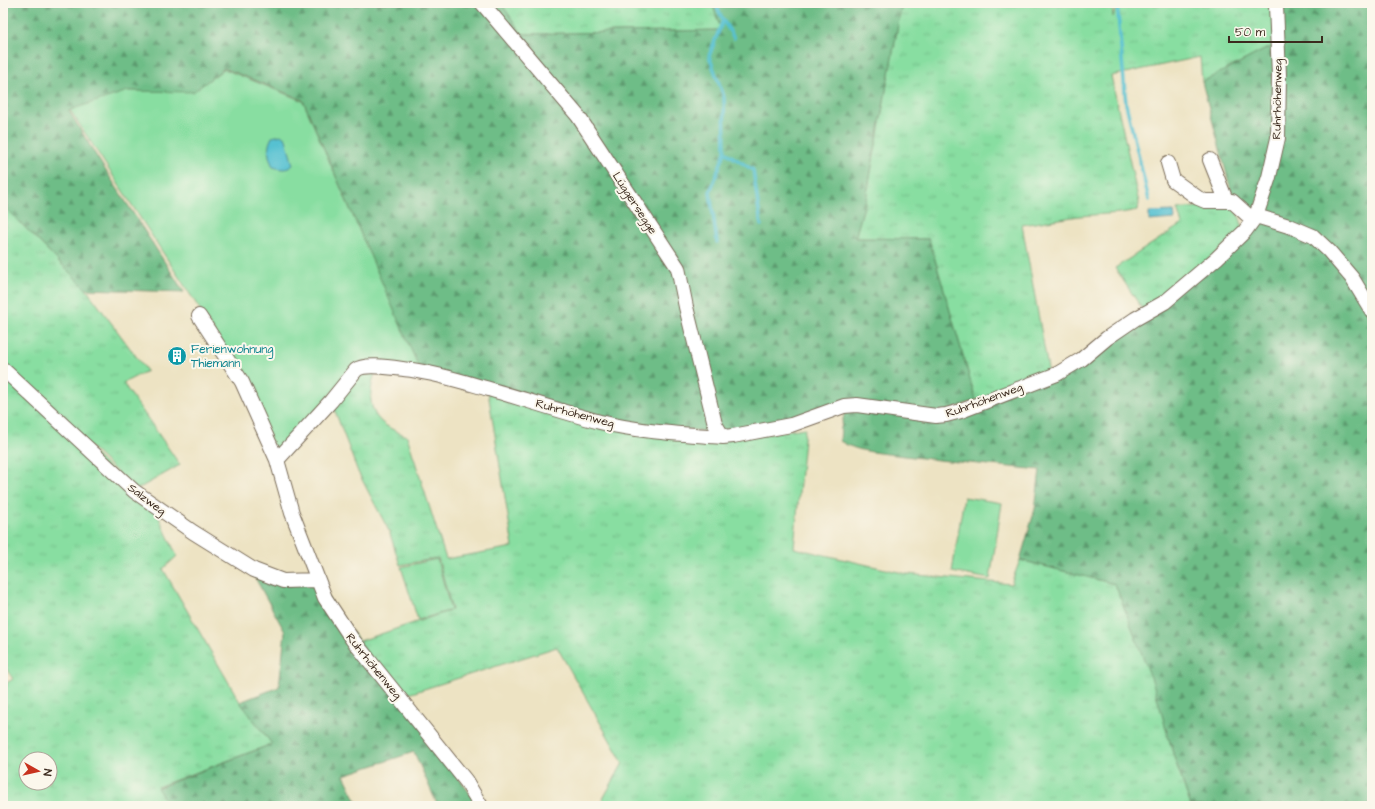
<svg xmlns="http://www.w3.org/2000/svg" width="1375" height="809" font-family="'Architects Daughter',sans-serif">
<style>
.grass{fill:url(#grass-tufts);stroke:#628460;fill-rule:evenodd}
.forest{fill:url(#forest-firs);stroke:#547452}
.garden{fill:#88dea1;stroke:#628460}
.water{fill:#56c1d1;stroke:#487678}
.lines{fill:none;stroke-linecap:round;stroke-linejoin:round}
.stream{stroke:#56c1d1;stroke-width:3.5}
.minor-casing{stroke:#796b58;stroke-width:16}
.minor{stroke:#fff;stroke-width:14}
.labels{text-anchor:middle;stroke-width:4;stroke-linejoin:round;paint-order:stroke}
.street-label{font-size:12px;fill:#3b2a1e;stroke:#fbf7ec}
.culture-label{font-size:12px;fill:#0d838f;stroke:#fbf7ec;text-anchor:start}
</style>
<defs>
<pattern id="grass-tufts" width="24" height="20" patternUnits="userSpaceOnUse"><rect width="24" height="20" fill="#88dea1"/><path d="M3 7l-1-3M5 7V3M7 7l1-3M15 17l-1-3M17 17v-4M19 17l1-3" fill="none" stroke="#76bf8a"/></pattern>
<pattern id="forest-firs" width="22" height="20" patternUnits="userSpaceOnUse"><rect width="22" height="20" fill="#6ebd87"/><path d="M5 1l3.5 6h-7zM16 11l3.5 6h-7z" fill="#5c9a6e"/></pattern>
</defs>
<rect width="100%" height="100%" fill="#fbf7ec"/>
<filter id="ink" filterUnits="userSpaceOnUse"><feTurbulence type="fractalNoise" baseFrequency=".025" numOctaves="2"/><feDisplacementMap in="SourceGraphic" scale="8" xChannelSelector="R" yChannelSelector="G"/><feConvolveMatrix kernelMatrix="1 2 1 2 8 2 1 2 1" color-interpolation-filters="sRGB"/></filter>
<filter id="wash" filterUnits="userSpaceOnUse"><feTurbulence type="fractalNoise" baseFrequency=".012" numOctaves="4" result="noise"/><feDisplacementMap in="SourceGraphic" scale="16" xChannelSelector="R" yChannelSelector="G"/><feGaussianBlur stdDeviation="0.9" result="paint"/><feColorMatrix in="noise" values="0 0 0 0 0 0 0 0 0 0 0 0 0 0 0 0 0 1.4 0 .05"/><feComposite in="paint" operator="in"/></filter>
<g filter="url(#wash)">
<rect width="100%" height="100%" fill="#ede3c3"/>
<path class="grass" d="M500,3H712L722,30L522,34Z
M902,3H1112L1113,17L1117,3H1274L1275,47L1268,48L1202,82L1200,57L1111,76L1139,203L1138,210L1120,213L1079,216L1022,225L1049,374L976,400L929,239L855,238L866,199Z
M3,205L86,289L147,371L123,383L180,465L136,490L3,365Z
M1205,206L1232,207C1239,215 1242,220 1242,230L1215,254L1143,310L1115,268L1182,224L1177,209Z
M377,368C368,391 366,415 390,428C395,431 402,434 407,436L446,559L513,547L488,392L723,440L805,428L794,548L907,574L1011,584L1020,560L1115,584L1154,683L1174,757L1191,806H599L623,763L557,647L402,696L357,642L452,610L438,558L400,565L389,531L358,472L332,403L358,370Z
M3,372L155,509L177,556L163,569L240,702L272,744L157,787L169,806H3V685L13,679L3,664ZM26,759H50V783H26Z"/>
<path class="forest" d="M3,3H501L522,34L721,30L712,3H902L866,199L855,238L929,239L976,400L942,413L853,403L729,434L601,420L419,368L303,100L224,68L193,93L128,91L69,111L97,157L184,292L86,289L3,205Z
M1281,3H1372V806H1191L1174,757L1153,683L1115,584L1020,560L1035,509L1040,470C995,465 950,462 905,456C884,453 858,453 840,441L841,428L845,411L854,409L938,419L1058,375L1246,232L1271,178Z
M1275,47L1277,138L1253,218L1232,194L1202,82L1268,48Z
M253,574L316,582L479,806H438L414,752L344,775L359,806H169L157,788L272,744L240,702L279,687L285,632Z"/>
<path class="garden" d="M224,69L303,101L419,368L355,367L277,453L227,351L70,110L128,91L193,92Z
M964,497L1002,503L990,579L952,572Z
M437,559L451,610L418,620L401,567Z"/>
<path class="water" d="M281,135L286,139L293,165C286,171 281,169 273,167C268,156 266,148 272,137Z
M1174,211L1175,219L1149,221V212Z"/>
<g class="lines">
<path class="stream" d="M715,3L723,20L709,56L724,97L725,152L710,192L717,242
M1117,3L1126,104L1149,200
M723,20L734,38
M725,152L753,170L761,225"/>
</g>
</g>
<g filter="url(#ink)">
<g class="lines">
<defs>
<path id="minor" d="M482,3L578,116L678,268L686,307L715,424L723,437
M1210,160L1226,200
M1168,163L1173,180L1198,198L1205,201H1232L1253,220
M1256,216L1292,227L1313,236L1329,251L1352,278L1372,311
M199,316L242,382L277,460
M3,369L134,491L193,532L254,570L283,581L317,580
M481,806L466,781L352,639L325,598L292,513L277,460L331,401L356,370C365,362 400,369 412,370C439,374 464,382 489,389C526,400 563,412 600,422C640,432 682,434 723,437L733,436L791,425L844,406L857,405L936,416L946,415L961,411L1057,374L1082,359L1107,338L1135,319L1165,302L1217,258L1245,231L1256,216L1269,177L1278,138L1279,75L1276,6L1277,3"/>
</defs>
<use href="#minor" class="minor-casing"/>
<use href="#minor" class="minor"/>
</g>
</g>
<defs>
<symbol id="building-disc" viewBox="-11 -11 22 22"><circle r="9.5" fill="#0f9aa8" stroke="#fbf7ec"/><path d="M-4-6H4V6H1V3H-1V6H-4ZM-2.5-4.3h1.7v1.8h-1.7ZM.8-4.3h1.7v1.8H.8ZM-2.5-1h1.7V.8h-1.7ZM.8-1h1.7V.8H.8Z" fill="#fff"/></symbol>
</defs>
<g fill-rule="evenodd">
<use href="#building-disc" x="166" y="345" width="22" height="22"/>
</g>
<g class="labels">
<g class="street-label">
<text transform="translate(1277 99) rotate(-89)" y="4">Ruhrhöhenweg</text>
<text transform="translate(635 203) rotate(57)" y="4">Lüggersegge</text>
<text transform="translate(984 400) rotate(-20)" y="4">Ruhrhöhenweg</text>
<text transform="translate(575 413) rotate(15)" y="4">Ruhrhöhenweg</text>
<text transform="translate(147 499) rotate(37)" y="4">Salzweg</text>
<text transform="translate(374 666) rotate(51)" y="4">Ruhrhöhenweg</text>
</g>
<g class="culture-label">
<text x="191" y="353">Ferienwohnung<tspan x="191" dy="14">Thiemann</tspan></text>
</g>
</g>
<rect width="1375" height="809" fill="none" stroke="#fbf7ec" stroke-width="16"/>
<g transform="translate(38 771) rotate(98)"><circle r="19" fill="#fbf7ec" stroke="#aea59a"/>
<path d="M0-3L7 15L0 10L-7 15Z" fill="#c8321e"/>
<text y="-6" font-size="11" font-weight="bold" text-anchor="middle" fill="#3b2a1e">N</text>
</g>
<path d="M1229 36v6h93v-6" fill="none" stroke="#3b2a1e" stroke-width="2"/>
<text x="1235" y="36" font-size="12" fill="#3b2a1e" stroke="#fbf7ec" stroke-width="3" paint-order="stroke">50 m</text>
</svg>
